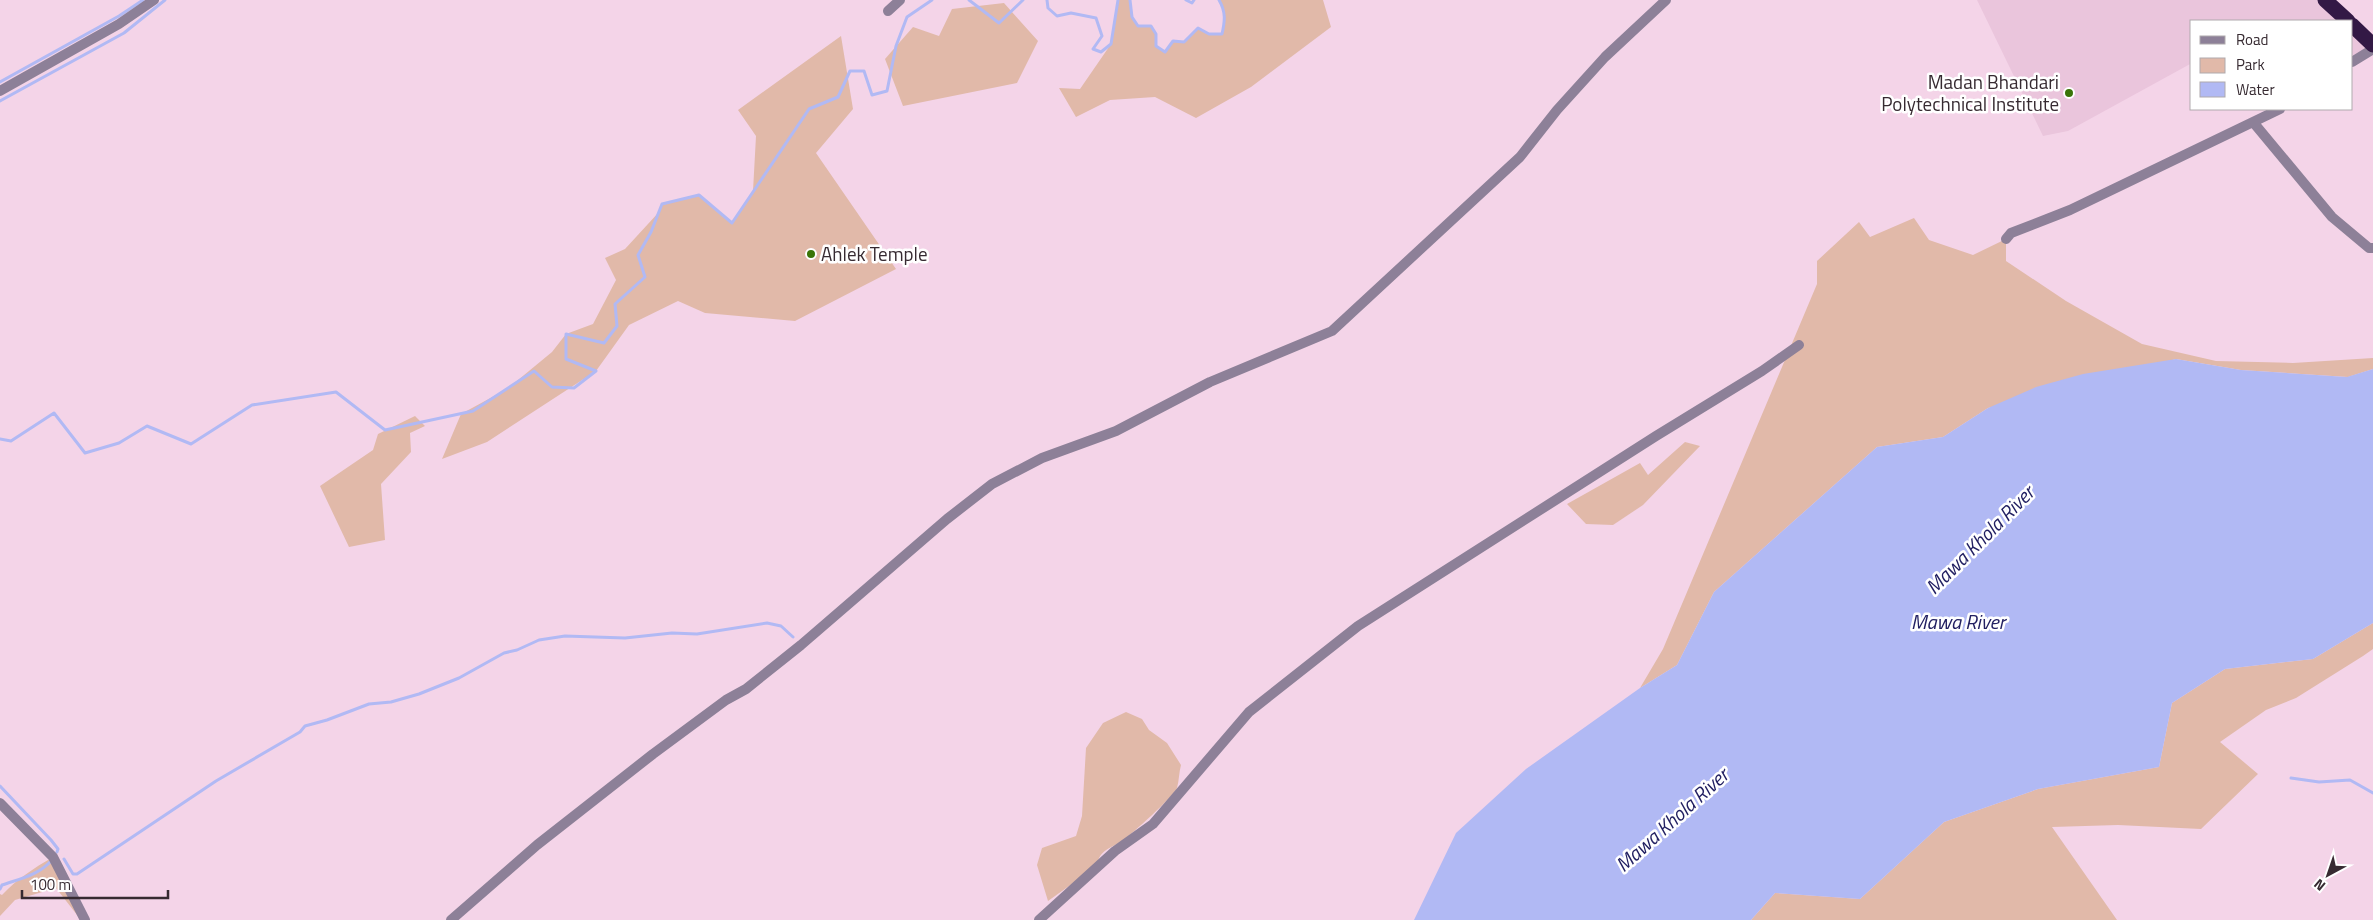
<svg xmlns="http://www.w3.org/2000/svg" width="2373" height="920" font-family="'Titillium Web',sans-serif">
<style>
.built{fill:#eac5dc}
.green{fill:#e1b9a9}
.water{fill:#b1b9f4}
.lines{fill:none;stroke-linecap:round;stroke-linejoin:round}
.stream{stroke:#b1b9f4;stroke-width:3}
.street{stroke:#8d8098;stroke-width:10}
.highway{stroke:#331945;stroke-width:15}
.poi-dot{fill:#3a7508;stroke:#fff;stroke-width:2}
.labels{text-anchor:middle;stroke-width:5;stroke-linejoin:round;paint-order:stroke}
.poi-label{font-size:19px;fill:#362a31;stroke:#fff;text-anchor:end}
.water-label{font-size:20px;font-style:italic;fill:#222062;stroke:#fff}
</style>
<rect width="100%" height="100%" fill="#f4d4e8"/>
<path class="built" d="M1977,0H2328L2350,21H2192V63L2068,131L2043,136Z
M2352,23L2373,43L2352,65Z"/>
<path class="green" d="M1118,0H1130L1132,17L1138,26H1151L1156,34V46L1165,52L1173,41L1184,42L1198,28L1209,34H1222C1225,21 1226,12 1219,0H1323L1331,27L1251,87L1196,118L1155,97L1110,100L1076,117L1059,88L1080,89L1111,44Z
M1004,3L1038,41L1017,83L903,106L885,59L913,27L939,36L952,9Z
M841,36L853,109L816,153L896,269L795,321L705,313L678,301L629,325L596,371L487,442L442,459L461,414L507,389L552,352L566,334L593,324L616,280L605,258L625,249L659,212L662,204L699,195L732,222L753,191L756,136L738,110Z
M1914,218L1929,240L1973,255L2006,239V261L2066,301L2142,344L2216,361L2293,363L2373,358V369L2348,377L2241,370L2176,359L1988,408L1943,437L1877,447L1714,592L1677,665L1640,688L1663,649L1817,284V261L1859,222L1870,237Z
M415,416L425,426L410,433L411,452L381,484L385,540L349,547L320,486L373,450L378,434Z
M1685,442L1700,446L1643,505L1613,525L1586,524L1567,504L1640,463L1648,475Z
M2373,623V649L2363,656L2296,698L2266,710L2220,742L2258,774L2201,829L2118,825L2052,827L2117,920H1751L1775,893L1860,899L1944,822L2038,789L2159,767L2172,703L2225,669L2313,659Z
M1126,712L1142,719L1149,730L1167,743L1181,765C1179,772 1179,781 1177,788C1174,796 1131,835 1123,840C1111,849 1099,849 1097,866L1048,901L1037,865L1042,848L1076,836L1082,816L1086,748L1103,723Z
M53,857L81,920L56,888L15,900L0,916V894L2,895C17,879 34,868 53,857Z"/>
<path class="water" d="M2176,359L2241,370L2347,377L2373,369V623L2313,659L2225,669L2172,703L2159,767L2038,789L1944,822L1860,899L1775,893L1751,920H1414L1456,833L1526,769L1640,688L1677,665L1714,592L1877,447L1943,437L1988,408L2036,387L2083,374Z"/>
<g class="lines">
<path class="stream" d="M969,0L999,23L1023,0
M1047,0L1048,8L1057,16L1071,13L1096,18L1102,36L1093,49L1101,52L1111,44L1118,0
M1130,0L1132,17L1138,26H1151L1156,34V46L1165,52L1173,41L1184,42L1198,28L1209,34H1222C1225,21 1226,12 1219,0
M1186,0L1192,3L1194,0
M0,82L119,16L143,0
M0,101L124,33L165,0
M0,439L11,441L54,413L85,453L119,443L147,426L191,444L252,405L336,392L385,430L473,411L534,371L552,387L574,388L596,371L566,359V334L604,343L617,326L615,304L645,277L638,255L651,232L662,204L699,195L732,223L809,109L838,97L850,71H864L872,95L887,91L896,46L907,17L932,0
M2291,778L2319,782L2350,780L2373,793
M0,786L51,840L58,849L57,852
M64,859L73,874H77L216,781L300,732L305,726L327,720L369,704L391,702L419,694L459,678L504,653L517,650L539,640L565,636L625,638L672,633L697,634L767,623L781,626L793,637
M0,889L2,885C19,879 38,875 50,862"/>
<path class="street" d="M888,11L900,0
M2352,62L2373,49
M0,91L119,24L154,0
M2253,122L2332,217L2369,248H2373
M2006,239L2011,233L2070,210L2280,109
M0,803L53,857L85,920
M451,920L537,845L653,754L726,700L746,689L801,645L947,519L992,484L1042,458L1116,431L1210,382L1332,331L1520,157L1557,110L1605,57L1666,0
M1039,920L1115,851L1153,824L1249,712L1358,626L1656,436L1762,371L1799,345"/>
<path class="highway" d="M2325,0L2348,21
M2352,25L2373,45"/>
</g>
<g class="poi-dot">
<circle cx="2069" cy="93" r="5"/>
<circle cx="811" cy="254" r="5"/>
</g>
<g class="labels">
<g class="poi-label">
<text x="2059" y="89">Madan Bhandari<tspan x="2059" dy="22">Polytechnical Institute</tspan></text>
<text x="821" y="261" text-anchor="start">Ahlek Temple</text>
</g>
<g class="water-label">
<text transform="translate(1980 540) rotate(-45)" y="7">Mawa Khola River</text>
<text x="1958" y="629">Mawa River</text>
<text transform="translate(1672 820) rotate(-42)" y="7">Mawa Khola River</text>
</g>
</g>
<rect x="2190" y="20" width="162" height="90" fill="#ffffff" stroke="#afaaad"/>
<rect x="2200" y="36" width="25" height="8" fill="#8d8098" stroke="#afaaad"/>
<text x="2236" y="45" font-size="15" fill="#362a31">Road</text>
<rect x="2200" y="58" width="25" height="15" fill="#e1b9a9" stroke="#afaaad"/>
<text x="2236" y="70" font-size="15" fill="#362a31">Park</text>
<rect x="2200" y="82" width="25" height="15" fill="#b1b9f4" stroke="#afaaad"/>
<text x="2236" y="95" font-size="15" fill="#362a31">Water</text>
<g transform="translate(2328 875) rotate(220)" stroke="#ffffff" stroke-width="4" paint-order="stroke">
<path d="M0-4L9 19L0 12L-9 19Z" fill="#362a31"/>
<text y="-8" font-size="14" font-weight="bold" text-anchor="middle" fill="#362a31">N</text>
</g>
<path d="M22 890v8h146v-8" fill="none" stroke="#362a31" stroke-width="2.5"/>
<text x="30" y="890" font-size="15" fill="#362a31" stroke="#ffffff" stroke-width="4" paint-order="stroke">100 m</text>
</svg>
